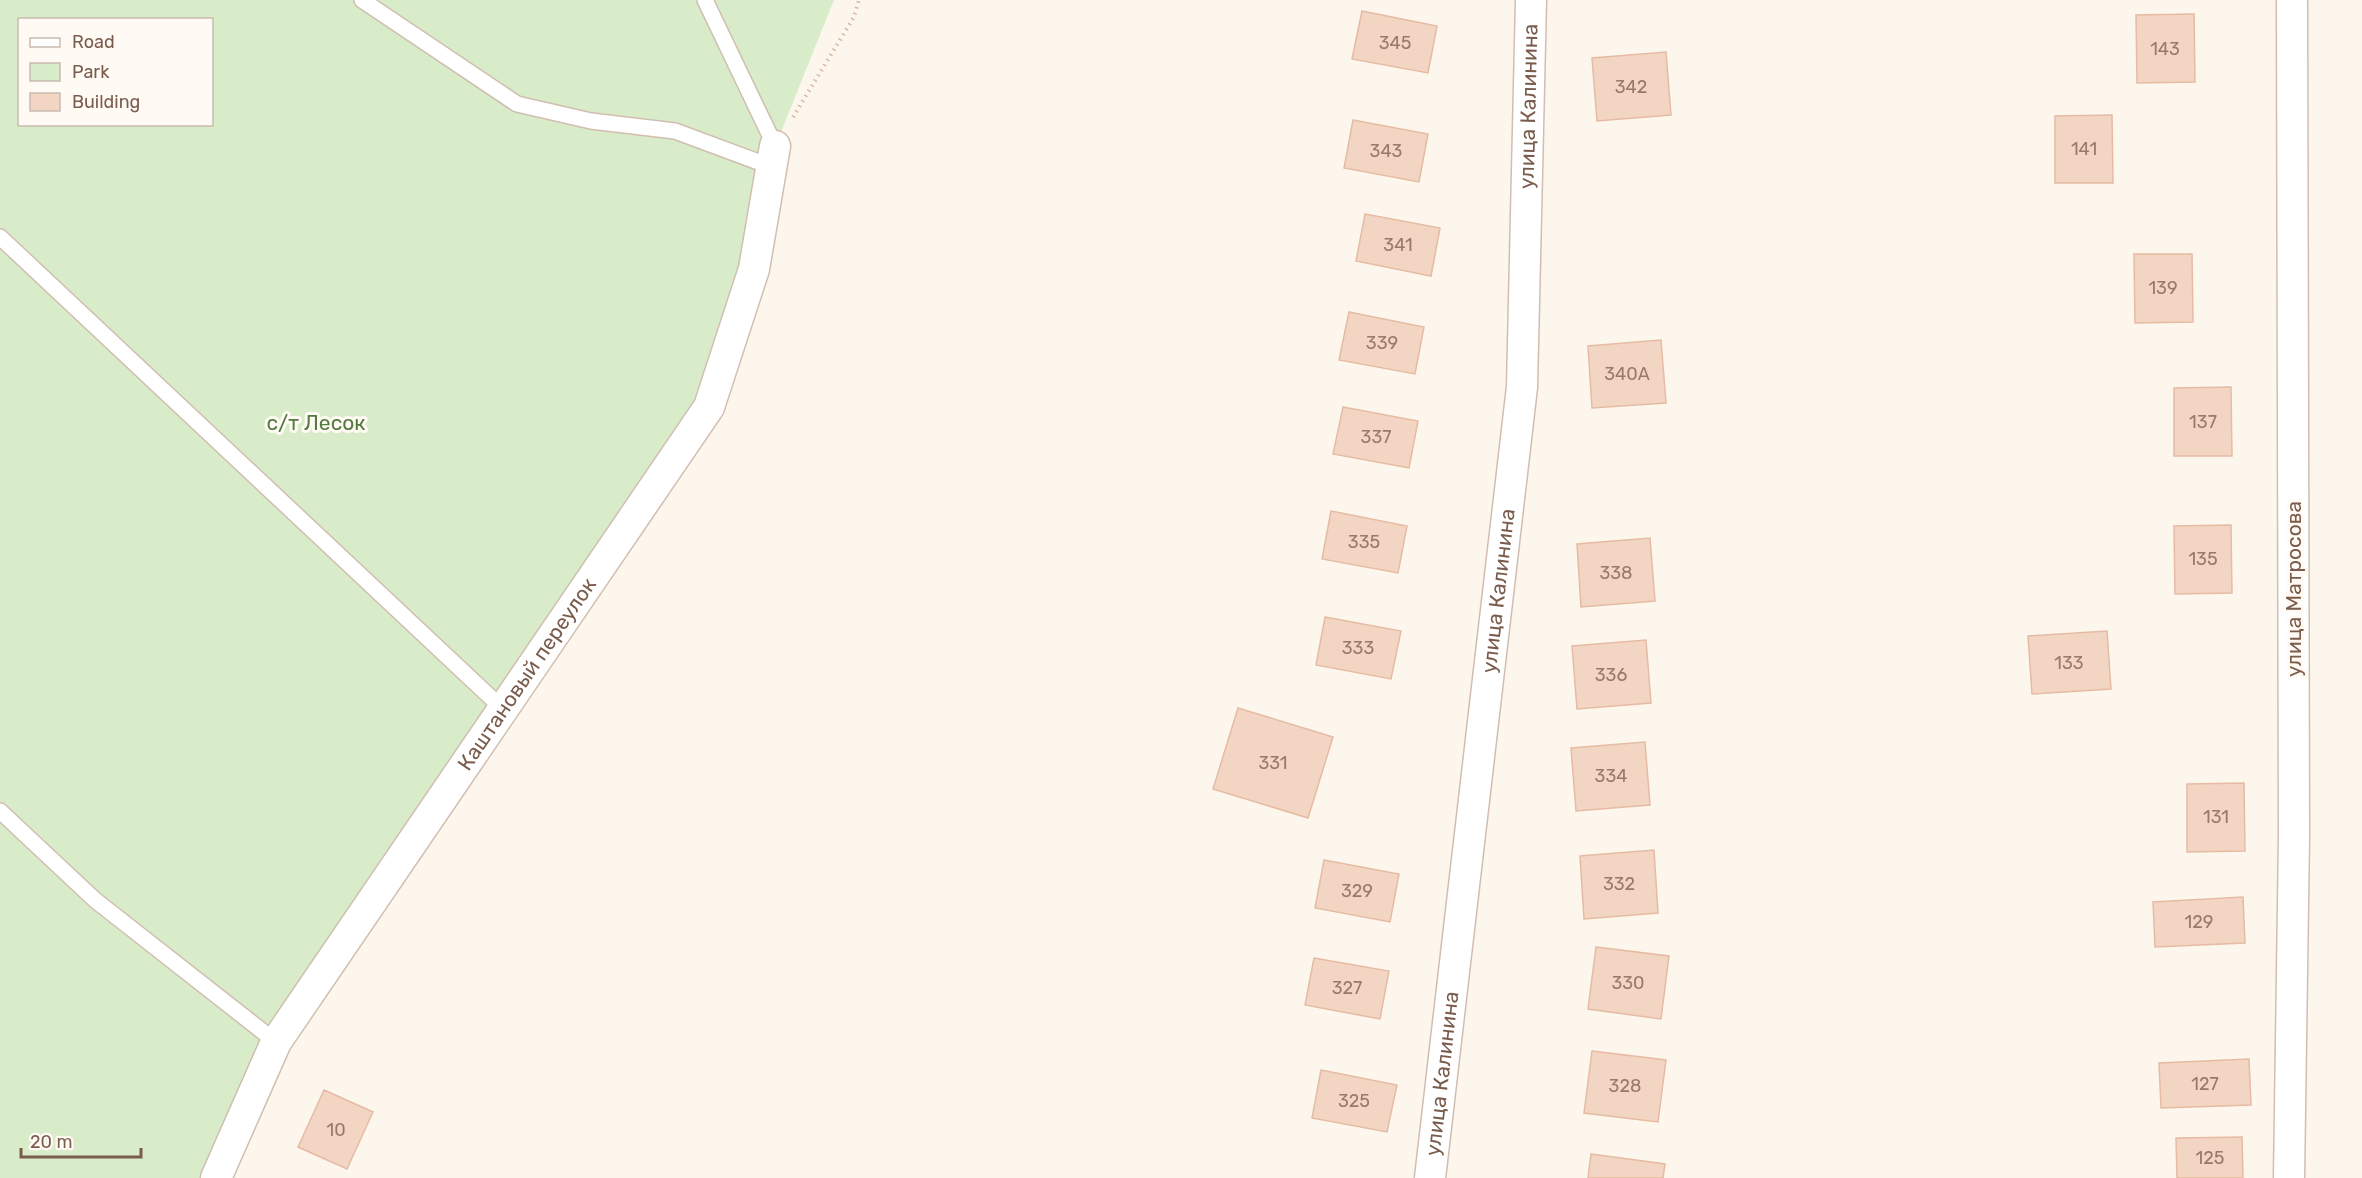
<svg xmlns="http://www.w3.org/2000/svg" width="2362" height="1178" font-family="Rubik,sans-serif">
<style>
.green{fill:#d8ecc9;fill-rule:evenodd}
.building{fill:#f3d5c3;stroke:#e6bba3;stroke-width:1.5}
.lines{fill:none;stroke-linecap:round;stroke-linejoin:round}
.lane-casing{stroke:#d1beb0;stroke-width:18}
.street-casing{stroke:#d1beb0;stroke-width:33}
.path{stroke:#d9b8a5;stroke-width:4;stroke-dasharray:1.5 4.5;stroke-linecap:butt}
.lane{stroke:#fff;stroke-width:15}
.street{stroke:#fff;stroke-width:30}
.labels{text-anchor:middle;stroke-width:6;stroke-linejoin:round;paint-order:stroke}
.number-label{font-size:18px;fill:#987a6a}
.street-label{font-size:21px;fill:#7a5c4d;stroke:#fffaf3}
.park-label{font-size:21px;fill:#537a41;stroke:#fffaf3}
</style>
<rect width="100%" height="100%" fill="#fdf6ec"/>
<path class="green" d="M0,0H834L775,147L709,407L276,1042L225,1178H0ZM20,20H212V124H20Z"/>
<path class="building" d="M1362,11L1437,26L1428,73L1352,59Z
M2194,14L2195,82L2137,83L2136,15Z
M1666,52L1671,115L1597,121L1592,58Z
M2112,115L2113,183H2055V116Z
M1353,120L1428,134L1419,182L1344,168Z
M1365,214L1440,228L1431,276L1356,261Z
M2134,254H2192L2193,322L2135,323Z
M1349,312L1424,327L1415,374L1339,360Z
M1661,340L1666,403L1592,408L1588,346Z
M2231,387L2232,456H2174V388Z
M1343,407L1418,421L1409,468L1333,454Z
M1331,511L1407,526L1398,573L1322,559Z
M2231,525L2232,593L2175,594L2174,526Z
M1650,538L1655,601L1581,607L1577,544Z
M1325,617L1401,631L1391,679L1316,665Z
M2107,631L2111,689L2032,694L2028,636Z
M1646,640L1651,703L1577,709L1572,646Z
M1238,708L1333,737L1308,818L1213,789Z
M1645,742L1650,805L1576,811L1571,748Z
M2244,783L2245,851L2187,852V784Z
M1654,850L1658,913L1584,919L1580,856Z
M1324,860L1399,874L1390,922L1315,908Z
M2243,897L2245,943L2155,947L2153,902Z
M1596,947L1669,956L1661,1019L1588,1009Z
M1314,958L1389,971L1380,1019L1305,1005Z
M1592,1051L1666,1060L1658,1122L1584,1113Z
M2249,1059L2251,1105L2161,1108L2159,1063Z
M1321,1070L1397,1085L1387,1132L1312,1118Z
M324,1090L373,1112L347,1169L298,1147Z
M2242,1137L2243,1178H2177L2176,1138Z
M1591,1154L1665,1164L1663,1178H1588Z"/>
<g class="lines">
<defs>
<path id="lane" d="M362,0L517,104L591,121L675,131L772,167
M705,0L775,146
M0,237L503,709
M0,811L95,900L276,1042"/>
<g id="street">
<path id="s1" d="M216,1178L276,1042L709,407L754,269L775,146"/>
<path id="s2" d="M1430,1178L1522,387L1531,0"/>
<path d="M2289,1178L2294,836L2292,0"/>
</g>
</defs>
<use href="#lane" class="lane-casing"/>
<use href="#street" class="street-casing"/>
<path class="path" d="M793,117L854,17L859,0"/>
<use href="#lane" class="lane"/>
<use href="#street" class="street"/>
</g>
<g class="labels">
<g class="number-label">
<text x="1395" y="49">345</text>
<text x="2165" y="55">143</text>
<text x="1631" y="93">342</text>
<text x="2084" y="155">141</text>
<text x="1386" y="157">343</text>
<text x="1398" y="251">341</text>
<text x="2163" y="294">139</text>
<text x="1382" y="349">339</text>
<text x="1627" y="380">340А</text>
<text x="2203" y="428">137</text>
<text x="1376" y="443">337</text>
<text x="1364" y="548">335</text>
<text x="2203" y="565">135</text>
<text x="1616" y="579">338</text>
<text x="1358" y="654">333</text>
<text x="2069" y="669">133</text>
<text x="1611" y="681">336</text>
<text x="1273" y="769">331</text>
<text x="1611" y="782">334</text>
<text x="2216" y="823">131</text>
<text x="1619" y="890">332</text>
<text x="1357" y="897">329</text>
<text x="2199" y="928">129</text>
<text x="1628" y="989">330</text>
<text x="1347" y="994">327</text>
<text x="2205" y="1090">127</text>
<text x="1625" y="1092">328</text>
<text x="1354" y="1107">325</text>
<text x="336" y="1136">10</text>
<text x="2210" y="1164">125</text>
</g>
<g class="street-label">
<text dy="7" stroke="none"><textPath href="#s2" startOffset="1077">улица Калинина</textPath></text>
<text transform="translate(2294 589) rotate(-90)" y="7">улица Матросова</text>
<text dy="7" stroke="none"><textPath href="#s2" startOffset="591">улица Калинина</textPath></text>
<text dy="7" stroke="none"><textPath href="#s1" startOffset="594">Каштановый переулок</textPath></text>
<text dy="7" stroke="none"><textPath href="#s2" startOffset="105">улица Калинина</textPath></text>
</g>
<g class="park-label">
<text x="316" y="430">с/т Лесок</text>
</g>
</g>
<rect x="18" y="18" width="195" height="108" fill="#fffaf3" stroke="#cabbb1" stroke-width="1.5"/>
<rect x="30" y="38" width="30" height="9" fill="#ffffff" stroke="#cabbb1" stroke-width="1.5"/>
<text x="72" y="48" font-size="18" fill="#7a5c4d">Road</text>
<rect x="30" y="63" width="30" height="18" fill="#d8ecc9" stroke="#cabbb1" stroke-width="1.5"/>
<text x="72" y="78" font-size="18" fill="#7a5c4d">Park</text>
<rect x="30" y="93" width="30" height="18" fill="#f3d5c3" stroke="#cabbb1" stroke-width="1.5"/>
<text x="72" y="108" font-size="18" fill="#7a5c4d">Building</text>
<path d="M21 1148v9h120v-9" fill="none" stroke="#7a5c4d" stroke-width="3"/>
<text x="30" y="1148" font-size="18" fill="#7a5c4d" stroke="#fffaf3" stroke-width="4.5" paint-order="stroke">20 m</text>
</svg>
